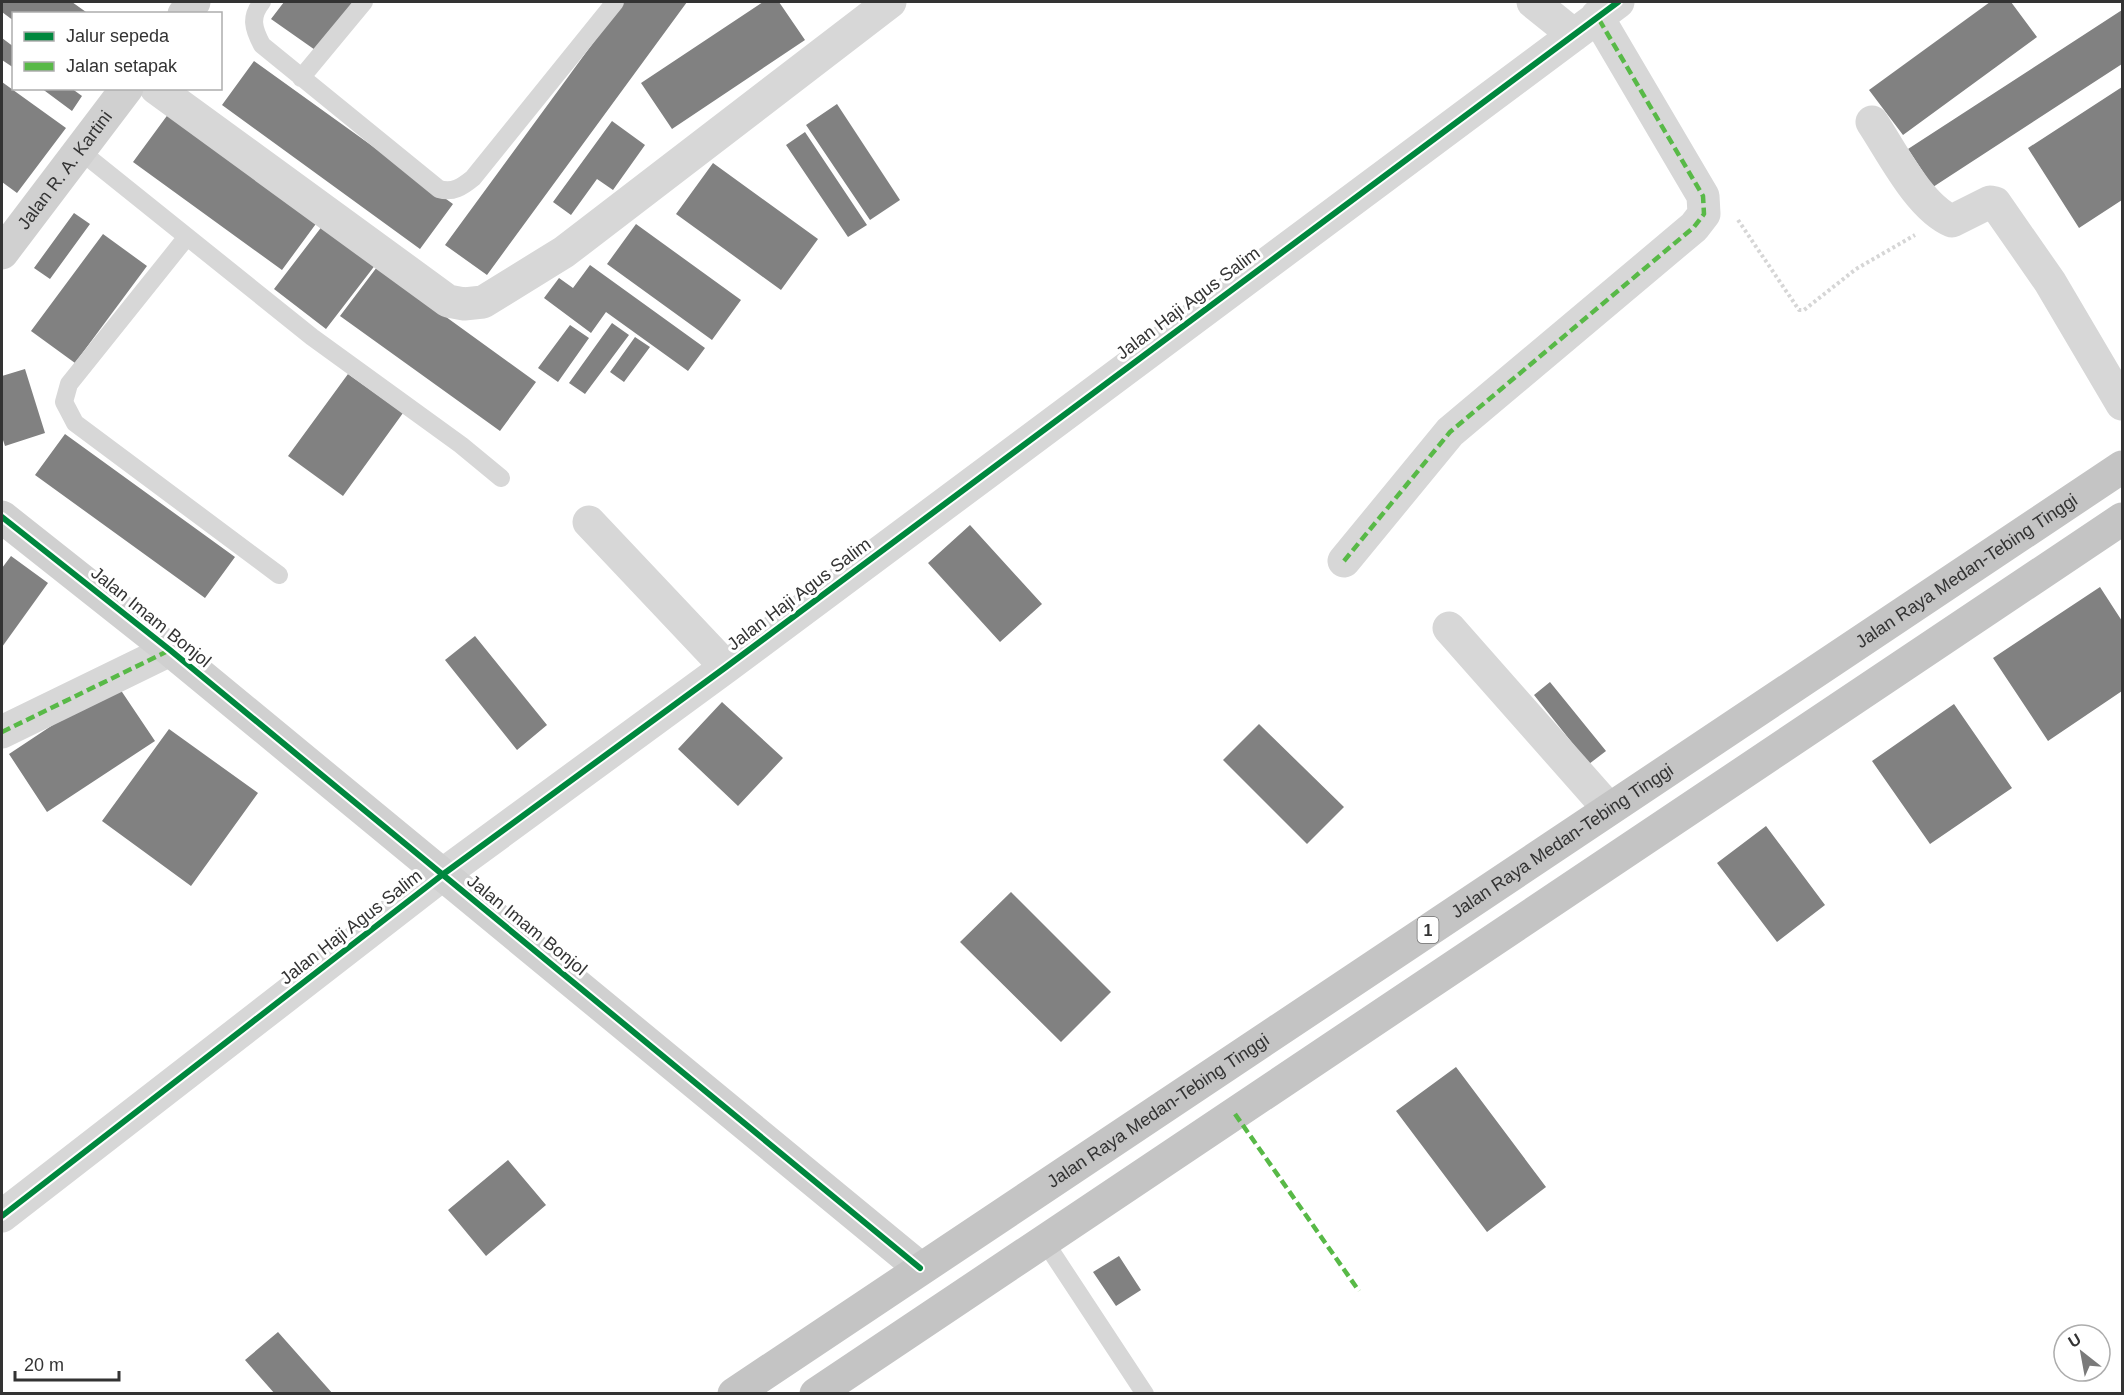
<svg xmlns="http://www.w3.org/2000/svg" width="2124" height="1395" font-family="Arial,sans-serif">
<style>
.building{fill:#818181}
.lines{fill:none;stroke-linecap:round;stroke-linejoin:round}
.path{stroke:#d6d6d6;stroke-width:4;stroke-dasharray:3 3;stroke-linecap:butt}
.lane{stroke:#d7d7d7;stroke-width:18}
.street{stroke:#d7d7d7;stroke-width:33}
.secondary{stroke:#d0d0d0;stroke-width:33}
.highway{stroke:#c4c4c4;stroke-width:33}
.quiet{stroke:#58b947;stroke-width:4.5;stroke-dasharray:9 4.5;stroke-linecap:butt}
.cycleway-casing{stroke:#fff;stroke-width:10}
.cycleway{stroke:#00873e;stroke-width:6}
.labels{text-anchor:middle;stroke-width:6;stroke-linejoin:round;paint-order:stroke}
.shield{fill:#fff;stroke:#707070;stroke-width:1.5}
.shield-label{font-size:16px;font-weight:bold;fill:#333}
.street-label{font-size:18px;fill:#333;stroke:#fff}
</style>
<rect width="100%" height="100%" fill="#fff"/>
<path class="building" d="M2,2H72L86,12L14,14V21L2,12Z
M284,2H355L318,52L271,19Z
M623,2H687L487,275L445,245Z
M763,2H779L805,40L672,129L641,83Z
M1990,2H2011L2037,37L1903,135L1869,90Z
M2122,10V64L1933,187L1908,149Z
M2,38L14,47V68L2,60Z
M254,61L453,204L420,249L222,105Z
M2,82L66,128L17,193L2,182Z
M2122,87V200L2079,228L2028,148Z
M41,88H71L82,96L72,111Z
M837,104L900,200L870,220L806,125Z
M169,113L318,221L282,270L133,162Z
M612,121L645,145L613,190L597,179L571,215L553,202Z
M805,132L867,225L848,237L786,145Z
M713,163L818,239L781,290L676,214Z
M74,213L90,224L50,279L34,268Z
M636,224L741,300L712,340L607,264Z
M323,225L376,264L326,329L274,289Z
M103,234L147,266L75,363L31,331Z
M590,265L705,348L688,371L606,312L591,333L544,298L559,278L573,288Z
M377,267L536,382L500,431L340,316Z
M612,323L629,335L585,394L569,383Z
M570,325L589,338L558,382L538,368Z
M635,337L650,347L624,382L610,372Z
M25,369L45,433L5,446L2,437V376Z
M348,374L403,413L343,496L288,456Z
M65,434L235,557L205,598L35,475Z
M970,525L1042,604L1000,642L928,563Z
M11,556L48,583L2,647V568Z
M2100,587L2122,621V691L2048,741L1993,658Z
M475,636L547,725L517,750L445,660Z
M1550,682L1606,751L1589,764L1534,695Z
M116,683L155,741L47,812L9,754Z
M722,702L783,758L738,806L678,749Z
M1954,704L2012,788L1930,844L1872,761Z
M1259,724L1344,807L1307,844L1223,760Z
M169,729L258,793L191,886L102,821Z
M1766,826L1825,905L1777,942L1717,863Z
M1011,892L1111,992L1061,1042L960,942Z
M1456,1067L1546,1187L1487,1232L1396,1111Z
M508,1160L546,1205L486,1256L448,1210Z
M1119,1256L1141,1290L1116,1306L1093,1272Z
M278,1332L333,1394H275L245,1360Z"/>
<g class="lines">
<path class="path" d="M1738,220L1799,310H1804L1856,269L1915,235"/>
<path class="lane" d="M262,2C250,17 253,28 262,45L439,189C453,193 462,187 473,178L615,2
M301,78L364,2
M79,150L312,337L461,445L501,478
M186,238L69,384L64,402L75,423L279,575
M1045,1242L1145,1394"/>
<path class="street" d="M1533,2L1574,35
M156,88L448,301L464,304L483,302L564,252L890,2
M1872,122C1892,152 1919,207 1952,221L1990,202L1995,203L2050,282L2122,404
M589,522L726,667
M1344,561L1450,432L1694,227L1704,214L1703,196L1597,16
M1449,628L1609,809
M2,732L170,650
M2,1216L442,875L726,667L1618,2"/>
<g class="secondary">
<path d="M184,14L194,2"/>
<path id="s1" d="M2,253L127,88"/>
<path d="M2,517L170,650L920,1268"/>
</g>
<g class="highway">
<path id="s2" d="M734,1394L2122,467"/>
<path d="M816,1394L2122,519"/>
</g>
<path class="quiet" d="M1344,561L1450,432L1694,227L1704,214L1703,196L1597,16
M2,732L170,650
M1235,1114L1359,1291"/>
<defs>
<path id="cycleway" d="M2,517L170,650L920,1268
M2,1216L442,875L726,667L1618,2"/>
</defs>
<use href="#cycleway" class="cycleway-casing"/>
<use href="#cycleway" class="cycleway"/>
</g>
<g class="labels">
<rect class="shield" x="1417.5" y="917" width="21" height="26" rx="4.5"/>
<g class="shield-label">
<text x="1428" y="936">1</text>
</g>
<g class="street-label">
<text dy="6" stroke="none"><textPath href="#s1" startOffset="104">Jalan R. A. Kartini</textPath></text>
<text transform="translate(1188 303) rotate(-37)" y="6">Jalan Haji Agus Salim</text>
<text dy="6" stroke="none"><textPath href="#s2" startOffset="1482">Jalan Raya Medan-Tebing Tinggi</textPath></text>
<text transform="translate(799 594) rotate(-37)" y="6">Jalan Haji Agus Salim</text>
<text transform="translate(151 617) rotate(39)" y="6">Jalan Imam Bonjol</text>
<text dy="6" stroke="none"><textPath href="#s2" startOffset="996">Jalan Raya Medan-Tebing Tinggi</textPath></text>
<text transform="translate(527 925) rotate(39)" y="6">Jalan Imam Bonjol</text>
<text transform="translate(351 927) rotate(-38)" y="6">Jalan Haji Agus Salim</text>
<text dy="6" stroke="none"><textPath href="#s2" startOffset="510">Jalan Raya Medan-Tebing Tinggi</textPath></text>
</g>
</g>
<rect width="2124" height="1395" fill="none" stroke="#333333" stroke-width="6"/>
<rect x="12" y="12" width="210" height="78" fill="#ffffff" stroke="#adadad" stroke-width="1.5"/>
<rect x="24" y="32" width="30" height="9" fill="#00873e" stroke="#adadad" stroke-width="1.5"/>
<text x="66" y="42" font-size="18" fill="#333333">Jalur sepeda</text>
<rect x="24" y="62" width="30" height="9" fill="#58b947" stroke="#adadad" stroke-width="1.5"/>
<text x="66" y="72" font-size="18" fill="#333333">Jalan setapak</text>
<g transform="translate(2082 1353) rotate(329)"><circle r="28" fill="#ffffff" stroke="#adadad" stroke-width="1.5"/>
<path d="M0-4.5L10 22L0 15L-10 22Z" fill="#7a7a7a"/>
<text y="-9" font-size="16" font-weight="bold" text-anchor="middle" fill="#333333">U</text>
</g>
<path d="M15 1371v9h104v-9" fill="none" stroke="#333333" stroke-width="3"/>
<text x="24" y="1371" font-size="18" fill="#333333" stroke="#ffffff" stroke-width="4.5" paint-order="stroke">20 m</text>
</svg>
